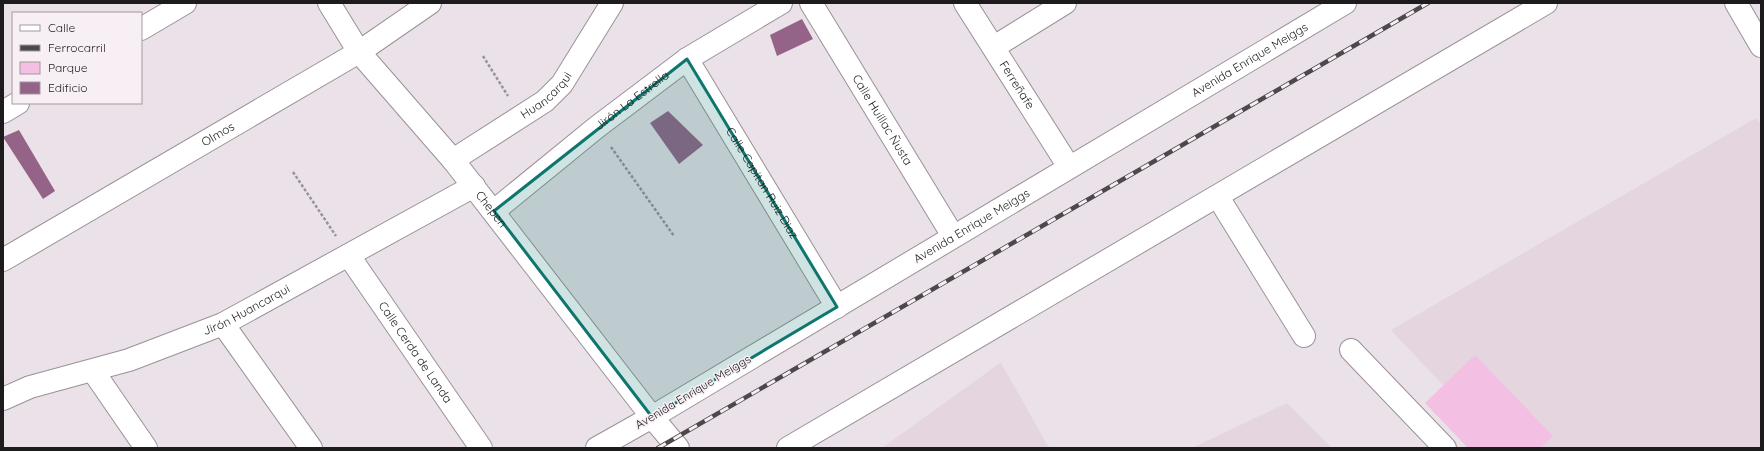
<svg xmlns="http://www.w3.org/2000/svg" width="1764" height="451" font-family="Quicksand,sans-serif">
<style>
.built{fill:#e4d5df}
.green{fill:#f3bfe3}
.building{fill:#966388}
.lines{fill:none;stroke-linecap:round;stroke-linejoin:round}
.minor-casing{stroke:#9a9297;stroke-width:24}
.tertiary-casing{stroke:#9a9297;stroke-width:24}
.path{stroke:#9a9499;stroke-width:2.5;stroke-dasharray:3 2;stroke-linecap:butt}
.minor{stroke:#fff;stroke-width:22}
.tertiary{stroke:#fff;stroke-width:22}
.rail-casing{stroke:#4c484b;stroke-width:4.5}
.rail{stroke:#f8eff5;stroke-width:3;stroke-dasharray:9;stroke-linecap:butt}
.marked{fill:#0f766e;fill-opacity:0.2;stroke:#0f766e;stroke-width:3;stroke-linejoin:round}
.labels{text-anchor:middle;stroke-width:3;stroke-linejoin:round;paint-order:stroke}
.street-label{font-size:12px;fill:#1e1b1d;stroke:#f8eff5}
</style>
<rect width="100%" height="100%" fill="#eae2e8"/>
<path class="built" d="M1756,118L1761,124V448H1502L1391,330Z
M1001,363L1049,448H882L1000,363Z
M1287,403L1332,448H1192Z"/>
<path class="green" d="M1475,355L1553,436L1540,448H1468L1425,403Z"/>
<path class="building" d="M802,19L813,39L777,56L770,35Z
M668,111L703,145L679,164L650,123Z
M19,130L55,191L43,199L3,137Z"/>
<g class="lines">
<defs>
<g id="minor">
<path id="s1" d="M329,3L359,52L453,160L652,417L1345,3"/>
<path id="s2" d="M811,3L953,236"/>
<path id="s3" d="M965,3L1069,167"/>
<path d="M1736,3L1761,46"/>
<path d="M141,29L185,3"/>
<path d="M994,47L1065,3"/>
<path id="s4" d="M687,59L837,307"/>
<path d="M3,112L18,103"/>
<path id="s5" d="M453,160L545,101L562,84L612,3"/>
<path d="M1218,197L1304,336"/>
<path id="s6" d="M494,211L597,127L687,59L781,3"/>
<path id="s7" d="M349,256L481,448"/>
<path id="s8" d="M3,260L359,52L430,3"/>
<path d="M223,324L311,448"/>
<path d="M1351,350L1445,448"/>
<path d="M93,371L146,448"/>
<path id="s9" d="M3,399L30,387L129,360L223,324L474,186"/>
<path d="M788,448L1546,3"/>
</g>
<path id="tertiary" d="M597,448L652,417L678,448"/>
</defs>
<use href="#minor" class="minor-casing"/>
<use href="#tertiary" class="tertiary-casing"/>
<path class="path" d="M483,56L508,96
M611,147L674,236
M293,172L336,236"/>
<use href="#minor" class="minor"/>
<use href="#tertiary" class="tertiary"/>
<defs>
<path id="rail" d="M658,448L1428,3"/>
</defs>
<use href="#rail" class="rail-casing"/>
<use href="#rail" class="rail"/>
</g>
<path class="marked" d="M687,59L837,307L652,417L494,211Z"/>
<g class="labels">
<g class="street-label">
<text dy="4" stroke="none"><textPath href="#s1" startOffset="1222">Avenida Enrique Meiggs</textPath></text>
<text dy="4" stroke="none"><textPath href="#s3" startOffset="97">Ferreñafe</textPath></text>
<text dy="4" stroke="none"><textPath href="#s5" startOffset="114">Huancarqui</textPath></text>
<text dy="4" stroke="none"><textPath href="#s6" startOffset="177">Jirón La Estrella</textPath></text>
<text dy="4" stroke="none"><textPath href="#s2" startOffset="137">Calle Huillac Ñusta</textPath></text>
<text dy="4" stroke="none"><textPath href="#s8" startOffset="249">Olmos</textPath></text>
<text dy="4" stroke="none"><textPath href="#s4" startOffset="145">Calle Capitan Ruiz Diaz</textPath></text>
<text dy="4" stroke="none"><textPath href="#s1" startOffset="263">Chepen</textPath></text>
<text dy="4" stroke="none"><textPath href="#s1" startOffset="898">Avenida Enrique Meiggs</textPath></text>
<text dy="4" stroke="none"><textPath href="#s9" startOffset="260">Jirón Huancarqui</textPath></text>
<text dy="4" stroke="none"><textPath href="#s7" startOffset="117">Calle Cerda de Landa</textPath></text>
<text transform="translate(693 392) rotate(-31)" y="4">Avenida Enrique Meiggs</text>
</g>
</g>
<rect width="1764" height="451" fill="none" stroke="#1e1b1d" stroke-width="8"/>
<rect x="12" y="12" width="130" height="92" fill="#f8eff5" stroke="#a19a9f"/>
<rect x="20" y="25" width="20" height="6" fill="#ffffff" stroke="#a19a9f"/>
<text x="48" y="32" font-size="12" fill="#1e1b1d">Calle</text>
<rect x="20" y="45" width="20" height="6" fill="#4c484b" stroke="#a19a9f"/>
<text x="48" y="52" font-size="12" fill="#1e1b1d">Ferrocarril</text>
<rect x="20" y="62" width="20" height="12" fill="#f3bfe3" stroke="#a19a9f"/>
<text x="48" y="72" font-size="12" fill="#1e1b1d">Parque</text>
<rect x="20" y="82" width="20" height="12" fill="#966388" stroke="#a19a9f"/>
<text x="48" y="92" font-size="12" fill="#1e1b1d">Edificio</text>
</svg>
